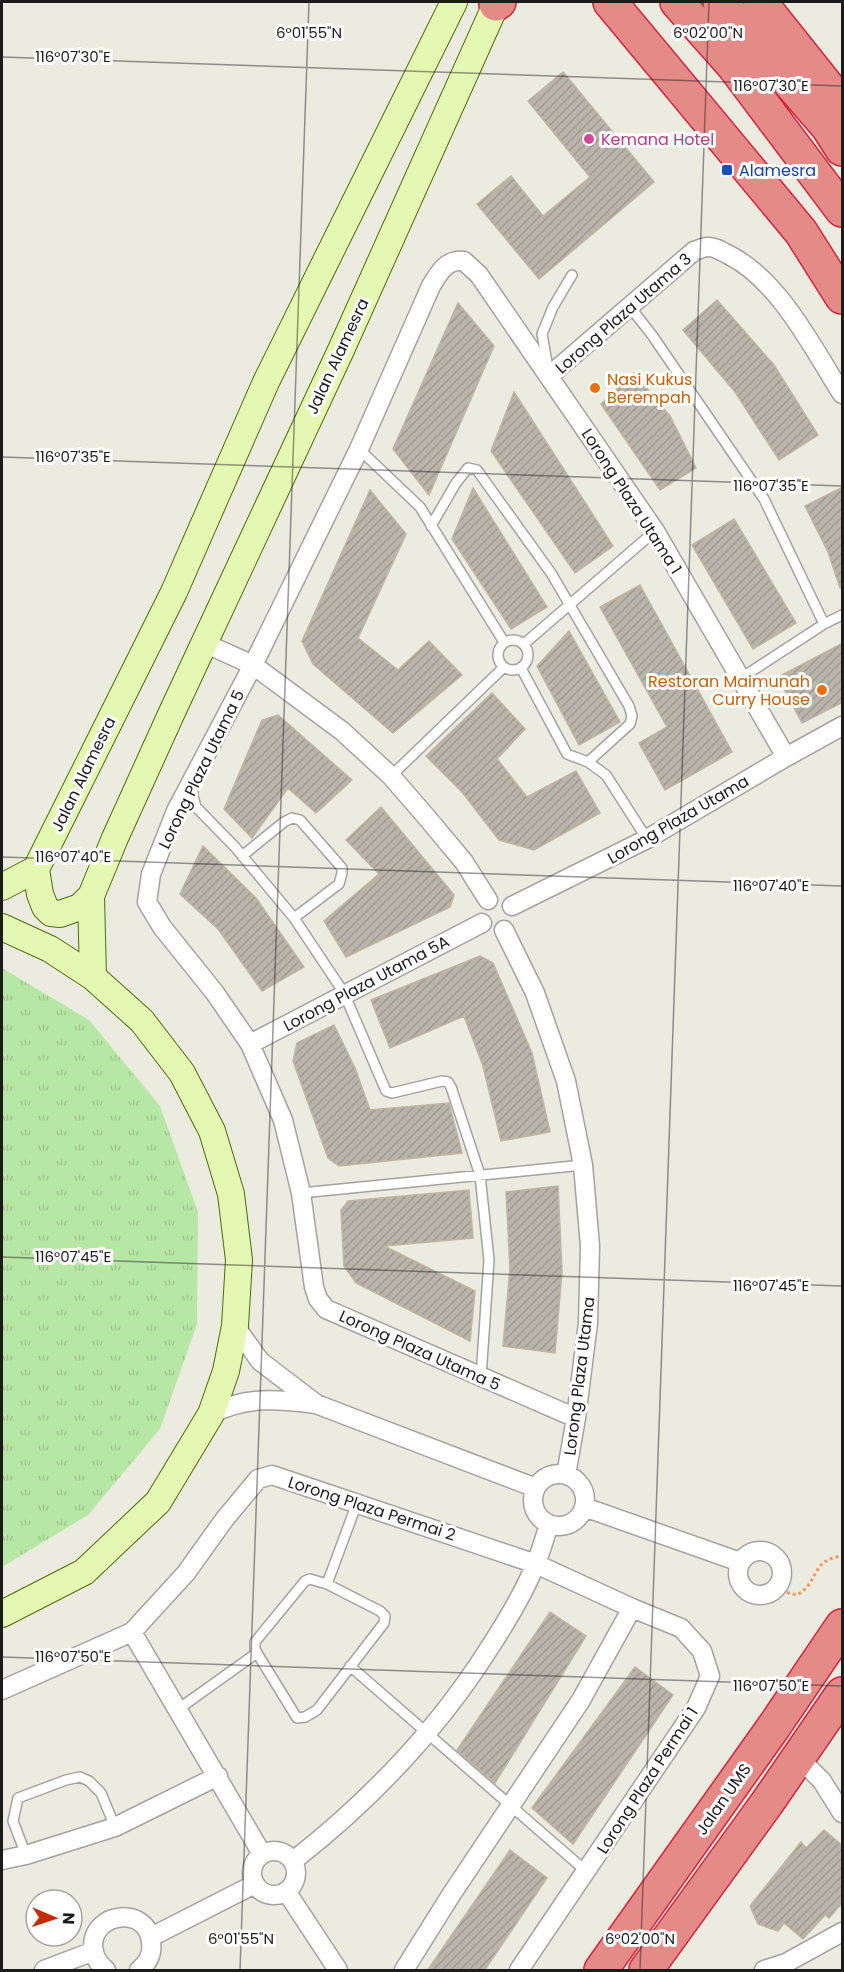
<svg xmlns="http://www.w3.org/2000/svg" width="844" height="1972" font-family="Poppins,sans-serif">
<style>
.grass{fill:url(#grass-tufts)}
.building{fill:url(#building-hatch);stroke:#beb5a3;stroke-width:1.5}
.lines{fill:none;stroke-linecap:round;stroke-linejoin:round}
.lane-casing{stroke:#a2a2a2;stroke-width:12}
.street-casing{stroke:#a2a2a2;stroke-width:21}
.secondary-casing{stroke:#4c6e06;stroke-width:28}
.highway-casing{stroke:#d2253b;stroke-width:36}
.path{stroke:#f89566;stroke-width:3;stroke-dasharray:3 3;stroke-linecap:butt}
.lane{stroke:#fff;stroke-width:9}
.street{stroke:#fff;stroke-width:18}
.secondary{stroke:#e5f8b3;stroke-width:26}
.highway{stroke:#e48a87;stroke-width:33}
.ticks{fill:none;stroke:#1b1b1b;stroke-width:1.5;stroke-opacity:0.45}
.hotel-dot{fill:#d1479c;stroke:#fff;stroke-width:2}
.transit-dot{fill:#1a4fb4;stroke:#fff;stroke-width:2}
.food-dot{fill:#e8710a;stroke:#fff;stroke-width:2}
.labels{text-anchor:middle;stroke-width:6;stroke-linejoin:round;paint-order:stroke}
.hotel-label{font-size:16px;fill:#b23c85;stroke:#fff;text-anchor:start}
.transit-label{font-size:16px;fill:#164399;stroke:#fff;text-anchor:start}
.street-label{font-size:16px;fill:#1b1b1b;stroke:#fff}
.food-label{font-size:16px;fill:#c56008;stroke:#fff;text-anchor:start}
.ticks-label{font-size:15px;text-anchor:middle;fill:#1b1b1b;stroke:#fff;stroke-width:6;stroke-linejoin:round;paint-order:stroke}
</style>
<defs>
<pattern id="grass-tufts" width="24" height="20" patternUnits="userSpaceOnUse" patternTransform="scale(1.5)"><rect width="24" height="20" fill="#b7e7a5"/><path d="M3 7l-1-3M5 7V3M7 7l1-3M15 17l-1-3M17 17v-4M19 17l1-3" fill="none" stroke="#9dc68d"/></pattern>
<pattern id="building-hatch" width="6" height="6" patternUnits="userSpaceOnUse" patternTransform="scale(1.5)"><rect width="6" height="6" fill="#b9b4aa"/><path d="M-1 1l2-2M0 6l6-6M5 7l2-2" fill="none" stroke="#9e9a92"/></pattern>
</defs>
<rect width="100%" height="100%" fill="#ecebe0"/>
<path class="grass" d="M2,968L89,1020L160,1106L198,1212L197,1324L160,1429L88,1515L2,1567Z"/>
<path class="building" d="M563,72L654,182L539,279L477,204L511,176L543,216L590,177L528,101Z
M717,300L774,365L818,435L779,460L735,392L683,330Z
M458,303L494,346L429,495L393,449Z
M634,373L670,416L696,468L660,490L601,404Z
M514,392L613,546L575,573L491,451Z
M843,487V588H840L828,552L805,506Z
M473,488L547,607L511,629L452,539Z
M370,490L406,534L358,638L398,670L429,641L462,675L393,733L313,664L302,641Z
M734,519L796,623L753,649L692,545Z
M640,585L732,752L665,790L639,743L667,727L600,607Z
M569,631L620,722L579,745L537,666Z
M843,643V702L802,723L778,677Z
M492,693L525,729L497,759L527,797L576,771L600,813L534,850L499,840L462,792L426,756Z
M278,715L352,780L316,813L288,788L252,838L224,809L262,720Z
M381,807L454,895L450,907L346,957L324,921L379,874L346,840Z
M203,846L256,898L304,967L262,991L218,929L180,894Z
M480,956L493,963L532,1053L550,1132L501,1141L483,1066L464,1016L390,1048L371,1000Z
M334,1025L355,1068L370,1110L449,1103L462,1153L339,1166L328,1158L293,1061L297,1043Z
M558,1186L562,1272L555,1353L503,1346L510,1269L506,1192Z
M469,1190L473,1238L384,1246L475,1291L470,1341L356,1283L344,1266L341,1210L348,1201Z
M550,1612L586,1636L495,1783L457,1750Z
M635,1667L673,1695L573,1844L532,1808Z
M824,1830L843,1846V1902L829,1918L825,1915L803,1939L784,1923L778,1931L758,1924L750,1906L801,1842L806,1848Z
M510,1850L547,1878L484,1971H427Z"/>
<g class="lines">
<defs>
<path id="lane" d="M630,307L652,335L764,499L824,624
M548,368L542,334L553,307L572,275
M359,449L420,507L504,642
M431,526L456,483L468,468L477,470L551,573L629,706L632,716L630,724L588,762
M498 655a15 15 0 1 1 30 0a15 15 0 1 1-30 0Z
M524,644L655,531
M521,668L567,754L588,762L606,775L647,839
M741,678L824,624L842,615
M391,776L504,667
M193,788V796L196,807L235,847L294,918L344,993L386,1091L392,1093L442,1081L448,1082L451,1087L480,1175L489,1260L481,1377
M242,856L284,822L292,818L300,820L342,868V873L339,884L294,918
M301,1193L583,1165
M310,1579L327,1584L380,1611L385,1616L384,1623L317,1710L305,1717L297,1718L257,1653L255,1649V1642L305,1581Z
M327,1584L357,1503
M350,1666L587,1872
M177,1710L257,1653
M26,1855L13,1821L18,1798L66,1780L80,1777L89,1781L101,1793L115,1827"/>
<path id="street" d="M549,376L694,251C698,250 704,247 707,247C714,246 723,252 729,255C779,280 813,348 842,394
M204,643L253,665L342,731L391,776L429,820L464,862L488,900
M512,906L647,839L786,757L842,726
M504,930L535,993L566,1081L583,1165L590,1246L588,1323L576,1418L566,1475
M250,1044L482,923
M235,1326L260,1361L315,1403
M211,1414C246,1396 278,1399 316,1404L536,1488
M576,1418L326,1309L318,1299L314,1287L301,1193L283,1120L250,1044L215,993L162,927L147,902L151,874L176,811L253,665L359,449L431,286C439,273 446,259 464,261L479,275L655,531L786,757
M533 1500a26 26 0 1 1 52 0a26 26 0 1 1-52 0Z
M584,1507L740,1562
M738 1573a22 22 0 1 1 44 0a22 22 0 1 1-44 0Z
M132,1632L262,1854
M2,1690L132,1632L186,1573L224,1520L258,1479L272,1475L536,1564L632,1608L681,1628L702,1651L710,1676L696,1708L519,1970
M809,1768L822,1781L842,1813
M252 1873a22 22 0 1 1 44 0a22 22 0 1 1-44 0Z
M2,1860L26,1855L115,1827L218,1776
M293,1861C371,1800 437,1731 490,1647C507,1621 524,1593 536,1563C541,1551 545,1537 549,1524
M286,1891L338,1970
M151,1937L255,1884
M44,1970L94,1951
M106,1970C98,1964 94,1957 93,1947C92,1911 148,1906 151,1942C153,1954 148,1963 139,1970
M404,1970L451,1895L581,1700L632,1608
M764,1970L786,1963L842,1932"/>
<path id="secondary" d="M454,2L266,382L174,592L36,869L40,894L45,907L51,913L60,914L80,907L91,896L115,838L173,710L341,350L497,2
M2,887L36,869
M91,896L93,977
M2,927L50,949L93,977L142,1021L182,1073L212,1131L231,1194L239,1260L235,1326L226,1371L211,1414L158,1502L84,1572L2,1614"/>
<path id="highway" d="M610,2L801,232L842,297
M677,2L733,65L842,210
M720,2L828,127L842,149
M760,2L842,105
M496,4L499,2
M601,1970L775,1725L842,1626
M646,1970L767,1803L842,1694"/>
</defs>
<use href="#lane" class="lane-casing"/>
<use href="#street" class="street-casing"/>
<use href="#secondary" class="secondary-casing"/>
<use href="#highway" class="highway-casing"/>
<path class="path" d="M777,1586L785,1592L797,1595C820,1582 810,1560 842,1556"/>
<use href="#lane" class="lane"/>
<use href="#street" class="street"/>
<use href="#secondary" class="secondary"/>
<use href="#highway" class="highway"/>
</g>
<path class="ticks" d="M2,57L842,86M2,457L842,486M2,857L842,886M2,1257L842,1286M2,1657L842,1686M240,1970L309,2M640,1970L709,2"/>
<circle class="hotel-dot" cx="589" cy="139" r="6"/>
<rect class="transit-dot" x="721" y="164" width="12" height="12" rx="3"/>
<g class="food-dot">
<circle cx="595" cy="388" r="6"/>
<circle cx="822" cy="690" r="6"/>
</g>
<g class="labels">
<g class="hotel-label">
<text x="601" y="145">Kemana Hotel</text>
</g>
<g class="transit-label">
<text x="739" y="176">Alamesra</text>
</g>
<g class="street-label">
<text transform="translate(623 313) rotate(-41)" y="6">Lorong Plaza Utama 3</text>
<text transform="translate(337 356) rotate(-65)" y="6">Jalan Alamesra</text>
<text transform="translate(632 501) rotate(57)" y="6">Lorong Plaza Utama 1</text>
<text transform="translate(201 769) rotate(-64)" y="6">Lorong Plaza Utama 5</text>
<text transform="translate(83 774) rotate(-64)" y="6">Jalan Alamesra</text>
<text transform="translate(678 819) rotate(-30)" y="6">Lorong Plaza Utama</text>
<text transform="translate(366 983) rotate(-28)" y="6">Lorong Plaza Utama 5A</text>
<text transform="translate(420 1350) rotate(24)" y="6">Lorong Plaza Utama 5</text>
<text transform="translate(579 1376) rotate(-83)" y="6">Lorong Plaza Utama</text>
<text transform="translate(372 1508) rotate(18)" y="6">Lorong Plaza Permai 2</text>
<text transform="translate(647 1780) rotate(-57)" y="6">Lorong Plaza Permai 1</text>
<text transform="translate(723 1799) rotate(-55)" y="6">Jalan UMS</text>
</g>
<g class="food-label">
<text x="607" y="385">Nasi Kukus<tspan x="607" dy="18">Berempah</tspan></text>
<text x="810" y="687" text-anchor="end">Restoran Maimunah<tspan x="810" dy="18">Curry House</tspan></text>
</g>
</g>
<g class="ticks-label">
<text x="309" y="38">6°01'55"N</text>
<text x="708" y="38">6°02'00"N</text>
<text x="73" y="62">116°07'30"E</text>
<text x="771" y="91">116°07'30"E</text>
<text x="73" y="462">116°07'35"E</text>
<text x="771" y="491">116°07'35"E</text>
<text x="73" y="862">116°07'40"E</text>
<text x="771" y="891">116°07'40"E</text>
<text x="73" y="1262">116°07'45"E</text>
<text x="771" y="1291">116°07'45"E</text>
<text x="73" y="1662">116°07'50"E</text>
<text x="771" y="1691">116°07'50"E</text>
<text x="241" y="1944">6°01'55"N</text>
<text x="640" y="1944">6°02'00"N</text>
</g>
<rect width="844" height="1972" fill="none" stroke="#1b1b1b" stroke-width="6"/>
<g transform="translate(54 1918) rotate(92)"><circle r="28" fill="#ffffff" stroke="#a4a4a4" stroke-width="1.5"/>
<path d="M0-4.5L10 22L0 15L-10 22Z" fill="#c32c03"/>
<text y="-9" font-size="16" font-weight="bold" text-anchor="middle" fill="#1b1b1b">N</text>
</g>
</svg>
